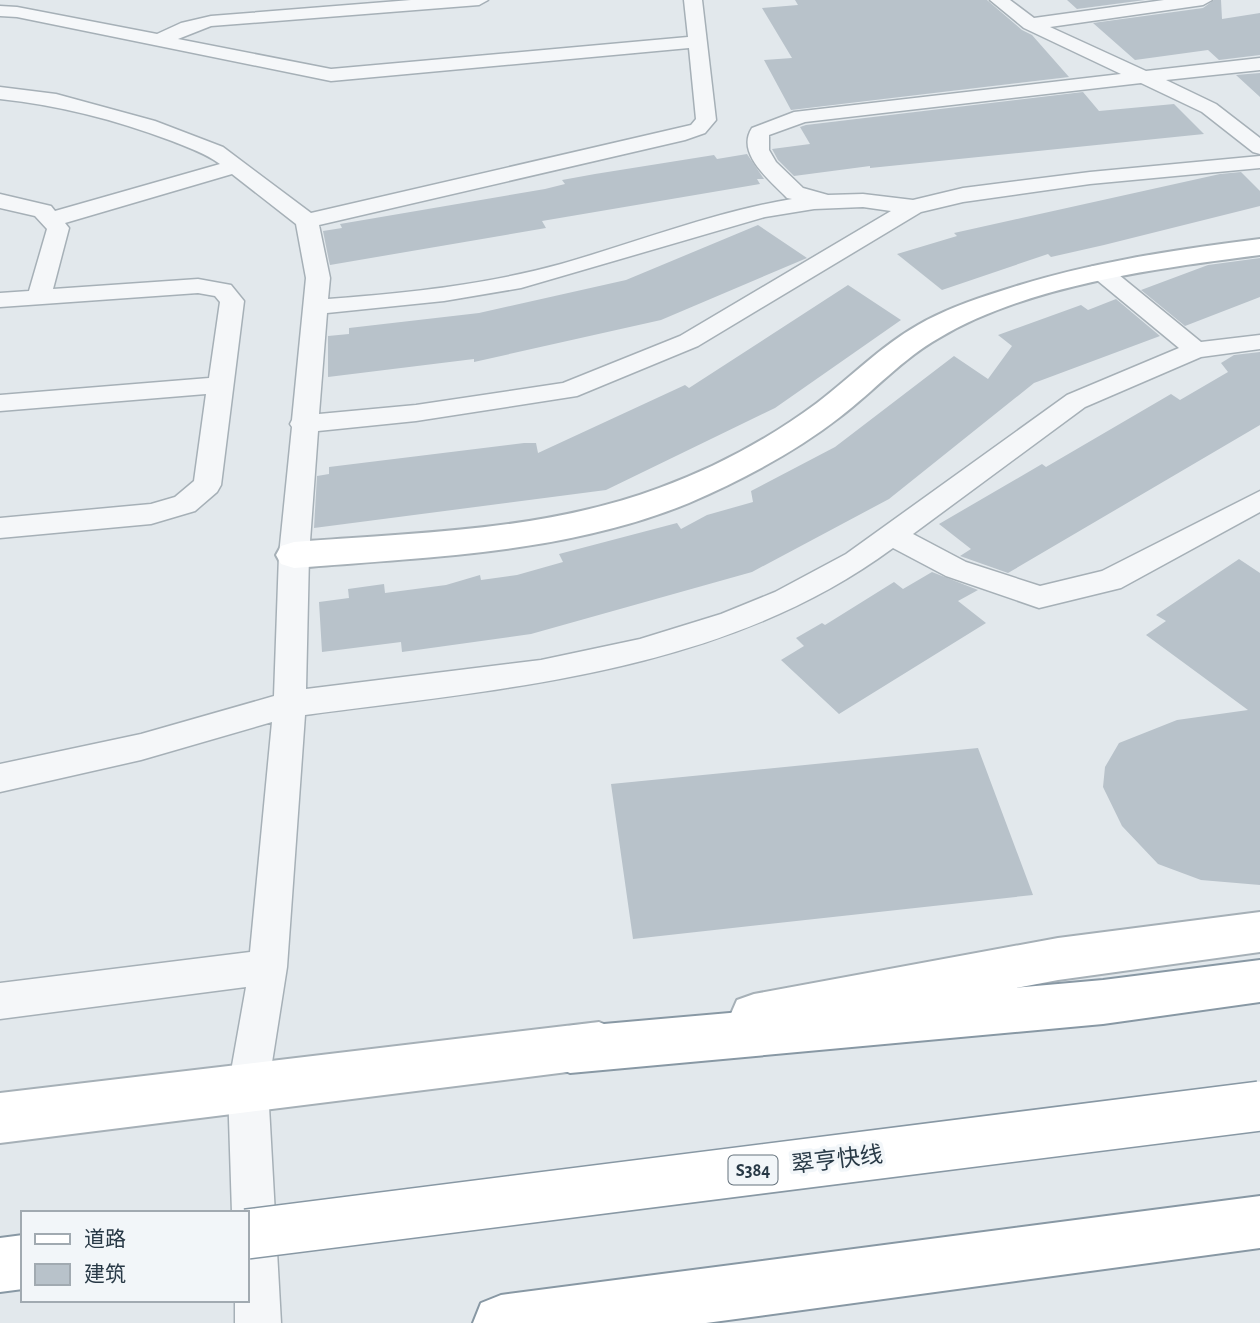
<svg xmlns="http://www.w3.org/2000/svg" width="1260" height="1323" font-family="'Alegreya Sans','Noto Sans SC',sans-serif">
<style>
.building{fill:#b8c2ca}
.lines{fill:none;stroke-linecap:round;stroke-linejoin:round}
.street-casing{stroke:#a6b0b7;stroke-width:3}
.secondary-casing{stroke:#a6b0b7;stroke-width:4}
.highway-casing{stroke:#8898a4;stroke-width:4}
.street{fill:#f5f7f9;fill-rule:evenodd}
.secondary{fill:#fff;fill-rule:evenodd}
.highway{fill:#fff;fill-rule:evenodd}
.highway-bridge-casing{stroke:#8898a4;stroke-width:52;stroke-linecap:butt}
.highway-bridge{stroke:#fff;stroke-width:49}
.labels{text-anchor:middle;stroke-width:7;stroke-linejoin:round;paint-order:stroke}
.shield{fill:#f2f6f9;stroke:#65727c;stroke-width:2}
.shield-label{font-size:18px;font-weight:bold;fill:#283946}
.near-street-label{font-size:23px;fill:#283946;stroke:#f2f6f9}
</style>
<rect width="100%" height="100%" fill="#e2e8ec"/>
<path class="building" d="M795,0H987L1022,30L1032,35L1069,77L791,110L764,60L792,58L762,8L798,5Z
M1067,0H1145L1077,9Z
M1214,0H1221L1222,19L1260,13V55L1219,60L1208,50L1135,60L1093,23L1203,8Z
M1260,73V97L1236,75Z
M1083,92L1099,111L1174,104L1204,134L870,168V166L794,176L778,160L772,149L810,144L800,127L806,125Z
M747,154L764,179H757L760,184L542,221L546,228L330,265L329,261L323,231L342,228L340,224L545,189L565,184L562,180L595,174L714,155L717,159Z
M1241,172L1260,191V206L1104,245L1051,257L1048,254L942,290L897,254L957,236L954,233L1220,174Z
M758,225L807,258L661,320L474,362V359L328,377V336L349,334V328L479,313L626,280Z
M1260,258V297L1185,326L1141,290L1208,265Z
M848,285L901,320L775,408L606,490L314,528L317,476L329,474V467L524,443H536L538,453L685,385L689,388Z
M1116,299L1160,336L1034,383L889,499L752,572L531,634L402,652L401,642L322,652L319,602L349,598L348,589L384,584L385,593L446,585L480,575L481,580L517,575L563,562L559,554L677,523L681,529L707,515L753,502L751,491L835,447L954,356L988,379L1012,346L998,335L1081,305L1088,310Z
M1260,352V425L1008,573L960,556L971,549L939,524L1042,464L1046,467L1171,394L1180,400L1228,372L1221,363L1234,355Z
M1239,559L1260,573V885L1201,880L1158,864L1122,826L1103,787L1105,767L1119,743L1177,720L1248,710L1146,635L1166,621L1156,615Z
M932,572L978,590L958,601L986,623L839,714L781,660L804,646L796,638L822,623L825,625L894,582L903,589Z
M978,748L1033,895L633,939L611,784Z"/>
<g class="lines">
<defs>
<path id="street" d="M411,0H488L479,5L211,26L178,39L331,69L688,37L684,0H702L716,120L705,133L685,140L319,225L330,278L328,299C406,293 485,285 561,264C638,242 713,212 792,199L787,198C771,181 735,154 752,128L794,112L1121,74L1024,28L990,0H1010L1034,18L1164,0H1212L1203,5L1050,27L1146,71L1260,58V70L1166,80L1216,104L1260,138V154L1253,152L1202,112L1141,83L805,122L769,135V150L776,162L803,188L828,195L863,194L913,200L963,188L1090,172L1260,156V168L1090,184L963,202L921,212L698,346L577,396L416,421L318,431L309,555L306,689L541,660L640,639L721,614L775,592L846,554L1067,395L1179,348L1092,276L1088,271L1092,266H1108L1201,342L1260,335V349L1201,357L1085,407L913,534L966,562L1040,586L1102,571L1260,491V512L1121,588L1039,608L946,576L893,548C724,673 507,688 305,715L287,967L268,1088L281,1323H235V1300H247V1213H232L228,1088L246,987L0,1019V983L250,952L272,722L141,760L0,792V764L141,734L274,696L279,555L292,427L290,424L292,420L306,278L296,224L232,174L65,223L69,228L53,289L198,279L231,285L244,301L221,485L217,492L195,511L151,524L0,538V518L151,504L175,497L194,481L206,394L0,411V395L209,378L220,302L215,296L198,293L0,307V293L29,291L47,229L35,216L0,208V194L51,206L55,211L220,164C205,153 189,148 172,141C116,120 59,105 0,99V87L56,94L155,121L223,147L311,213L691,125L696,119L689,48L331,81L17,17L0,16V6L17,7L157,34L181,23L211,16ZM863,207L891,211L680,336L563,383L416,405L319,414L327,313L444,301L521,288L765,217L814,209Z"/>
<path id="secondary" d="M1260,239V255C1159,268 1027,285 939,338C902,359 874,391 840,417C795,452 742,480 689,503C565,554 426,557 294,568L281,564L276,555L281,546L294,542C416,533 544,531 659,488C715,468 770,438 817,403C851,377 881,346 918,325C944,310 972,300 1001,291C1085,263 1172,250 1260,239Z
M1260,912V952L1058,980L754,1038L737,1032L730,1016L737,1000L754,994L1058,938Z
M599,1022L616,1029L623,1045L616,1061L599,1068L0,1143V1093Z"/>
<path id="highway" d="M1260,960V1002L1103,1024L570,1073L553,1066L546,1050L553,1034L570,1027L1103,980Z
M1260,1196V1248L706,1323H473L481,1303L501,1295Z
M23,1235V1289L0,1292V1238Z"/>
</defs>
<use href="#street" class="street-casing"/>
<use href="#secondary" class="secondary-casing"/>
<use href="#highway" class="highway-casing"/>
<use href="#street" class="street"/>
<use href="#secondary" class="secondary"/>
<use href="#highway" class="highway"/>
<defs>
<path id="highway-bridge" d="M247,1234L1260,1106"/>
</defs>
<use href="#highway-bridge" class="highway-bridge-casing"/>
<use href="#highway-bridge" class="highway-bridge"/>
</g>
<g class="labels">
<rect class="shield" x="728.5" y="1155.5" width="49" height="29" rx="5"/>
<g class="shield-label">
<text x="753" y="1176">S384</text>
</g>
<g class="near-street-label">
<text transform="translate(837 1159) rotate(-7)" y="8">翠亨快线</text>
</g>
</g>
<rect x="21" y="1211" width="228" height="91" fill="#f2f6f9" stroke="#a1aab1" stroke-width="2"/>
<rect x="35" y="1234" width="35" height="10" fill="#ffffff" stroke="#a1aab1" stroke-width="2"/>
<text x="84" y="1246" font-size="21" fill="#283946">道路</text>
<rect x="35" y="1264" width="35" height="21" fill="#b8c2ca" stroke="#a1aab1" stroke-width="2"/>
<text x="84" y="1281" font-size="21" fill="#283946">建筑</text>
</svg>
